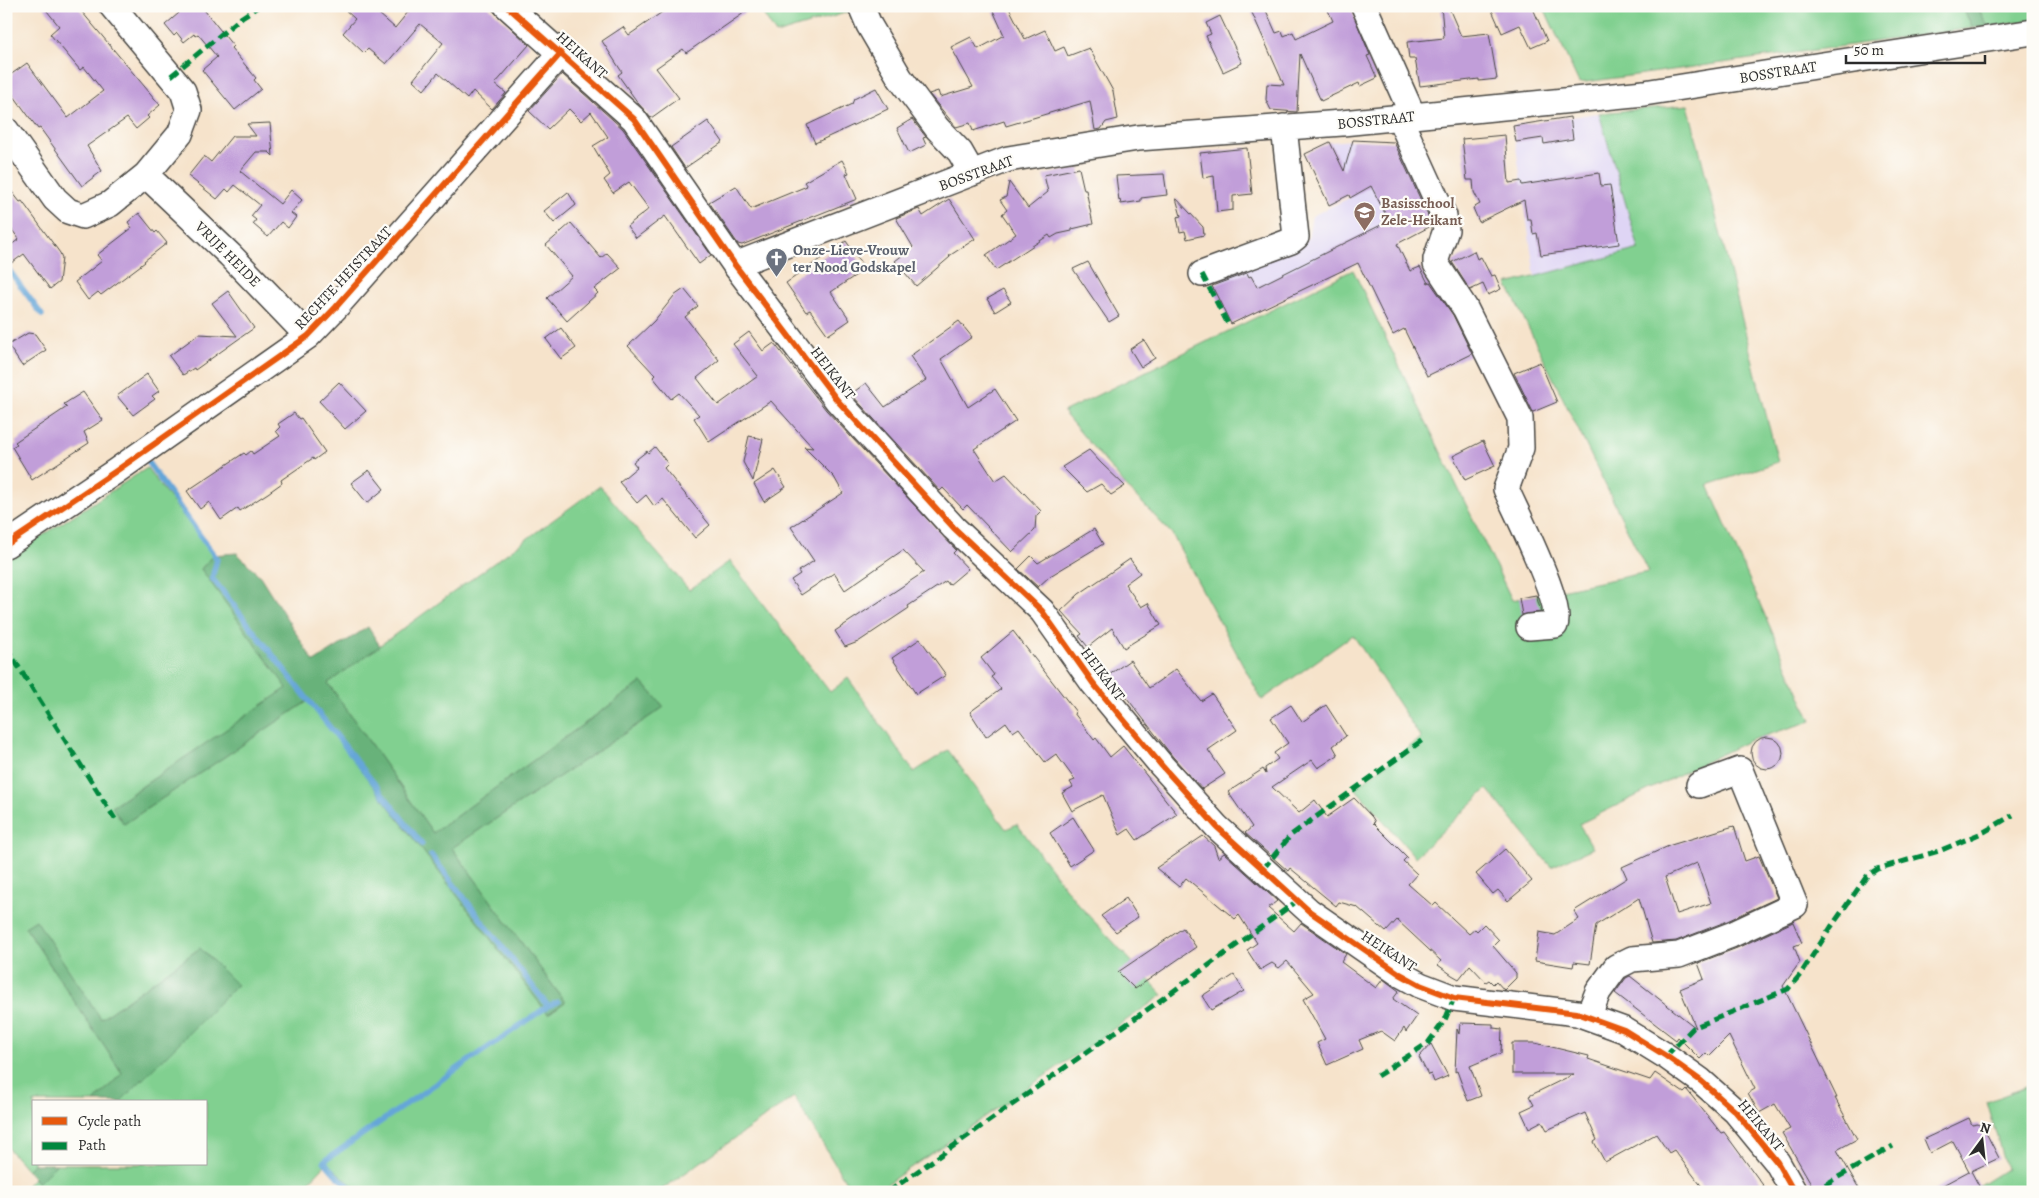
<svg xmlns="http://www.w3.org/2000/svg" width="2039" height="1198" font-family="Alegreya,serif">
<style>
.built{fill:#dfd5f5}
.green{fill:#81d090;stroke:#567e5e}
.forest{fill:#68b27a;stroke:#4a6e52}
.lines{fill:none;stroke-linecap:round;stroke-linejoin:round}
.stream{stroke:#65a6d8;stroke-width:5.5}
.building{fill:#c19ed9;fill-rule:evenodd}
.minor-casing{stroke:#494743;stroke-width:28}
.minor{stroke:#fff;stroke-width:25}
.quiet{stroke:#00873e;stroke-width:5;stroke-dasharray:10 5;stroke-linecap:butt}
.cycleway-casing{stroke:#fdfcf7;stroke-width:9}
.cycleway{stroke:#e8590c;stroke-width:6}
.labels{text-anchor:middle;stroke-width:4.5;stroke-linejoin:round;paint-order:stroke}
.street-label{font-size:15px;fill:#2b2b2b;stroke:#fdfcf7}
.education-label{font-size:15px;font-weight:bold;fill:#785e54;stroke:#fdfcf7;text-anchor:start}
.worship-label{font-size:15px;font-weight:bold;fill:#5b616d;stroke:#fdfcf7;text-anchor:start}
</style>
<rect width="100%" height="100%" fill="#fdfcf7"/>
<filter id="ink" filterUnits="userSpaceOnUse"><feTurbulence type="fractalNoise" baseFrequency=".02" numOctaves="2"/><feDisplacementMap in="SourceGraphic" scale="10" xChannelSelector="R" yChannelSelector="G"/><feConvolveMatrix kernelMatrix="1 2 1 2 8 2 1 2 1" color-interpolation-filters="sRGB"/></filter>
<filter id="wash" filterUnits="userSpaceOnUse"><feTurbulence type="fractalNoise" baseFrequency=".0096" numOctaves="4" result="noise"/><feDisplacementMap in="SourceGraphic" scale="20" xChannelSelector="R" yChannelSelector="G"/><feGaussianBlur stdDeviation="1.12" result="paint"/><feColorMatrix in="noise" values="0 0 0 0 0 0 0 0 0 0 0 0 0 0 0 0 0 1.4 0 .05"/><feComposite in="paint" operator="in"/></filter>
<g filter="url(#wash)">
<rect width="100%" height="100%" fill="#f6e3cb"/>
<path class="built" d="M1599,113L1639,249L1535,277L1513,126Z
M1353,140L1399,142L1438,223L1231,324L1211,286L1222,281L1220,276L1308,239L1312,216L1353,196L1355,193L1330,142Z"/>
<path class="green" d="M758,6H856L858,9L776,34Z
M1543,6H1962L1973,28L1579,83Z
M1977,6H2033V20L1988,27Z
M1688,105L1778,462L1708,485L1811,721L1748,741L1579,824L1593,848L1551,867L1487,789L1415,857L1355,788L1421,738L1353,635L1262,700L1172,534L1127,487L1063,412L1353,270L1512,600L1648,572L1507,284L1639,249L1599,113Z
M147,468L213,555L201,569L288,688L113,806L124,824L308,701L548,1014L565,1002L452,848L664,707L642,682L433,833L328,683L600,486L689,590L730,561L830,692L848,678L914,772L948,750L1006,829L1017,824L1077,903L1163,995L875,1192H852L794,1097L658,1192H360L327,1163L299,1192H21L33,1178L38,1183L57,1164H206V1102H120L237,985L200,948L101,1019L36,921L25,927L122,1073L94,1102H34V1163L27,1170L6,1146V559Z
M2033,1084V1192H1978L1976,1188L2006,1169L1987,1102Z"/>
<path class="forest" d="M1962,6H1977L1988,27L1973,28Z
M237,553L260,576L314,662L368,627L380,646L328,683L433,833L642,682L664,707L452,848L565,1002L548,1014L308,701L124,824L112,807L287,688L201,569L213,555Z
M36,920L101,1019L200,948L237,985L120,1102H94L122,1073L25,927Z
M34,1163V1164H57L38,1183L27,1170Z"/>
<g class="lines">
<path class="stream" d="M6,266L42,315
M147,461L217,559L212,578L422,844
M548,1006L558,1002
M356,1192L335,1174L324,1161L548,1006L431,855"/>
</g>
<g id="blocks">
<path class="building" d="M43,6H77L160,105L147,116L149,118L136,129L127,118L87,146L102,171L82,186L40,128L38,129L6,85V78L27,63L68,118L103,91L84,67L80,70L50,34L59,26Z
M174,6H201L233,46L231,48L256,78L254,80L261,89L235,110L202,70L217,57L198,34L195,36L194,34L184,42L177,33L174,36L165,25L179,13Z
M341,6H370L395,28L413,6H488L529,45L495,84L506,93L492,109L473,91L467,99L438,73L424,90L413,80L443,43L420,24L386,64L368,49L364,53L343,33L355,19Z
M671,6H754L686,53L683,49L656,68L679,98L651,118L638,103L618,75L622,72L602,41L623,27L629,35Z
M991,6H1008L1025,39L1045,30L1055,51L1064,47L1068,56L1089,48L1113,91L1118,119L1106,122L1101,129L1095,130L1090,101L1006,126L1004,121L973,131L970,123L956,127L929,94L938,91L940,97L973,87L951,47L971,37L978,49L1004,35Z
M1249,6H1264L1276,33L1282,31L1284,36L1293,32L1296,39L1333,21L1326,6H1350L1370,55L1367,56L1377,78L1360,86L1359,83L1321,101L1300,54L1297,112L1271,110L1266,100L1267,84L1284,85Z
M1441,6H1448L1461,36L1489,33L1497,79L1479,81V79L1420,86L1415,59H1409L1407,42L1444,38Z
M1490,6H1532L1547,41L1531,48L1520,25L1502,33Z
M1220,16L1242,63L1223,72L1206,36L1211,34L1206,23Z
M562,74L623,129L711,255L699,264L665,216L636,238L627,226L649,209L629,182L613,193L604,180L610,175L593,146L608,137L591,112L581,121L569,109L548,129L529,111Z
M876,88L888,109L815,143L807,125L852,104L854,99Z
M1570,117L1573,139L1544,144L1543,138L1516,142L1513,126Z
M912,119L926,137L923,138L926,145L909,153L897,128Z
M708,121L723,142L685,168L671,147Z
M270,123L273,156L269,152H256L240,171L280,204L291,190L302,200L291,213L296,217L288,228L281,222L268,237L253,224L256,220L251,216L260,205L235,185L229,192L226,189L217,199L188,176L204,156L211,162L232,136H256L247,124Z
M1505,135L1509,183L1521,181L1522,185L1599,173L1601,186L1610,185L1619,244L1541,255L1537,233L1533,234L1531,219H1527L1524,200L1479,222L1473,208L1480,204L1474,192L1473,180H1467L1462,139Z
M1353,140L1394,142L1430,220L1431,226L1397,244L1410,271L1420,267L1428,283L1430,282L1453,315L1472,354L1427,376L1404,329L1393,335L1358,263L1231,324L1212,286L1247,273L1249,277L1251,276L1257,287L1389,221L1371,186L1350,198L1349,195L1329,205L1305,154L1330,142L1344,171Z
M1247,148L1252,194L1233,196V210L1217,212L1214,176L1203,178L1200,153Z
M842,160L849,173L846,174L857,199L742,245L738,244L709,202L736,186L751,209L807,186L804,182Z
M1079,168L1084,190H1086L1093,224L1072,229V231L1058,234L1051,238L1049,235L996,270L986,255L1016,234L1002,214L1007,210L1000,200L1006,197L1009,182L1028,208L1048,192L1044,175Z
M1164,174L1167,195L1141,198V201L1121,204L1120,200L1119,201L1116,176Z
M6,184L20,202L22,201L60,253L62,258L59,282L50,289L24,254L6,267V249L19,239L6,222Z
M568,192L576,205L554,223L544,211Z
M1176,198L1203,227L1204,235L1187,239L1185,231L1180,232L1177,217L1181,216Z
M949,199L975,239L949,256L950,257L916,286L895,261L913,247L896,218L919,209L923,216Z
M139,213L155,233L157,231L167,243L144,261L145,262L101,295L98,292L88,300L75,282L102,261L97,255L132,228L128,222Z
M571,223L601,258L607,253L621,268L594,289L598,293L567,321L547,298L572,276L546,245Z
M846,241L865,269L831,292L850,320L828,335L810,310L806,312L786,283Z
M1474,251L1477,259L1481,257L1491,276L1495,275L1501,289L1488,295L1483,284L1470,290L1452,262Z
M1088,262L1119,316L1109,322L1073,269Z
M684,289L698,306L685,317L719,360L697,378L718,405L758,376L733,344L749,332L763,351L774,343L826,410L956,550L953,553L968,569L949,585L946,581L908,606L909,608L858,642L845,647L835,631L924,572L903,550L845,590L834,573L801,595L791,580L800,574L798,571L814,561L791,527L843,493L834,477L804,447L813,448L771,401L709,442L694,418L699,415L679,393L671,399L653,377L655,375L628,346L654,321L674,296Z
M1003,290L1011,302L995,312L987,299Z
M228,291L254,328L195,370L194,368L183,375L169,356L199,334L237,336L212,303Z
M959,321L972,337L941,359L968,407L995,389L1016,421L974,449L995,481L1006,474L1041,511L1036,516L1035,530L1012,552L967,505L963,509L943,488L940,491L851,394L866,383L885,407L926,380L910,356Z
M561,328L576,348L561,359L546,339Z
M28,333L35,334L46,350L22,366L8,345Z
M1144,340L1155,358L1141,367L1130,349Z
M1540,362L1557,402L1533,412L1514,373Z
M147,374L159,391L152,396L155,399L133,415L117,396Z
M339,382L366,411L345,429L319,401Z
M83,392L103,420L84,432L89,443L32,480L12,447L17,444L15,442L67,407L64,404Z
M294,413L299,419L301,418L325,452L314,460L313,458L281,480L282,483L268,493L240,511L238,508L221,520L209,502L200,509L187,491L244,453L246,455L251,451L253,454L280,436L276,431L280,427L278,424Z
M749,436L763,439L753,481L743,462Z
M1483,441L1495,466L1465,480L1453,456Z
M655,447L668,464L664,468L710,525L695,538L663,499L654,506L646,495L637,503L619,482L637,467L633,462L647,451L648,453Z
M1089,450L1101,463L1125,486L1111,495L1101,484L1087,492L1062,467Z
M369,470L384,489L367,503L351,483Z
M775,470L786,487L764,502L754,484Z
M1094,529L1103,544L1050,576L1038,587L1018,569L1031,556L1038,563Z
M1130,559L1140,573L1125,584L1141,607L1148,603L1161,625L1124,648L1112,628L1088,647L1079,636L1082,634L1061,611L1079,594Z
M1536,595L1541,612L1522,615L1519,598Z
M1013,631L1076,712L1074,713L1094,740L1096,738L1110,757L1123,746L1177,814L1137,840L1129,829L1120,835L1103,795L1072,811L1062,793L1073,787L1070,782L1075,780L1056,754L1045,762L1019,728L1013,732L1006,722L986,737L970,712L1001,689L991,677L994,675L981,658Z
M920,639L946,675L916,694L892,658Z
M1130,660L1149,688L1176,669L1201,701L1212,694L1237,730L1208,750L1225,774L1202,789L1173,757L1109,675Z
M1291,705L1302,722L1326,705L1346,736L1333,746L1338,755L1318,768L1312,760L1272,787L1299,813L1315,800L1327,817L1354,798L1372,817L1375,822L1373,823L1407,857L1403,861L1417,874L1408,884L1433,906L1436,903L1469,934L1475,929L1477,931L1484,924L1499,940L1493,946L1516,973V978L1504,990L1496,981L1493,984L1489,980L1486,982L1470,965L1459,979L1452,975L1438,965L1441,961L1397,920L1386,932L1357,907L1339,902L1336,906L1290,868L1288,871L1245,833L1252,827L1228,792L1263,769L1266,774L1265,768L1278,759L1274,753L1288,743L1271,718Z
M1751 753a16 16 0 1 1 32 0a16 16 0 1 1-32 0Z
M1073,817L1094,850L1070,866L1050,833Z
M1734,826L1745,861L1759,856L1777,898L1725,922L1676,941L1652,943L1639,898L1596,925L1590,964L1574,962L1573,967L1535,961L1539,932L1555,935L1579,919L1574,911L1627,878L1622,867L1671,845ZM1697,863L1711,903L1677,914L1665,877Z
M1203,836L1214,846L1218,858L1224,853L1277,901L1268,908L1294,931L1301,923L1346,954L1341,962L1376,988L1383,979L1399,991L1393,999L1417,1016L1406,1032L1404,1028L1395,1041L1381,1031L1359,1040L1363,1049L1327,1065L1317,1043L1325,1039L1303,999L1314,993L1287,961L1279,968L1272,963L1260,970L1247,950L1257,943L1239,915L1235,919L1186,878L1179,887L1156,868Z
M1505,849L1532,881L1508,901L1498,890L1493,894L1476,874Z
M1126,898L1138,917L1116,932L1101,916Z
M1793,922L1802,943L1794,946L1800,962L1783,986L1837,1098H1835L1857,1139L1837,1150L1861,1192H1816L1782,1133L1790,1129L1775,1104L1759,1113L1748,1093L1755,1089L1729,1036L1709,1056L1706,1053L1700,1059L1678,1037L1676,1040L1615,993L1626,978L1630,976L1696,1028L1680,989L1704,979L1698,963L1737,948Z
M1183,928L1196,947L1135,989L1118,972Z
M1234,975L1244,991L1211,1010L1202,996Z
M1460,1023L1493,1024V1028L1502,1029L1501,1053L1470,1066L1481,1096L1468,1101L1457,1071L1455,1072L1457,1029L1459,1034Z
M1512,1043H1535L1589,1056L1588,1059L1650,1080L1655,1073L1684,1093L1687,1090L1721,1133L1724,1132L1768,1192H1706L1674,1150L1669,1153L1656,1134L1605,1162L1594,1142L1597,1140L1585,1113L1547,1130L1542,1121L1529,1128L1521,1111L1534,1105L1529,1096L1574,1074H1512Z
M1431,1044L1448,1076L1434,1082L1431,1074L1428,1075L1419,1057Z
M1969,1118L1972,1125L1978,1124L1983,1127L1999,1158L1971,1171L1979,1186L1967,1192H1930L1969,1171L1953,1141L1930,1153L1924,1139Z"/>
</g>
</g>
<g filter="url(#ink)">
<use href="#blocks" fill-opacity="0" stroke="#494743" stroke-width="1"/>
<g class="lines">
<defs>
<path id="minor" d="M507,6L634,119L735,265L837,400L954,528L1042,611L1093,683L1162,766L1217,827L1309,911L1400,974L1420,985L1454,998L1577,1013L1624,1030L1666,1056L1701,1081L1736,1112L1777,1162L1794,1192
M861,6L869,25L900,78L937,128L960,152L972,173
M1364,6L1413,116
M1399,117L1444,216L1446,230L1436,259V264L1465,308L1520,418L1521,448L1506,489C1516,512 1564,605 1555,625L1529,627
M6,130L55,199L68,211L83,216L110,204L146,175L180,134L189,110L183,91L112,6
M146,175L230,255L308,336
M735,265L1008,159L1138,138L1342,123L1644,93L2033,32
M1202,274L1291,241L1296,237L1284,127
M6,545L116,471L308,336L336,307L561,53
M1588,1017L1598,992L1616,967L1632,959L1679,955L1731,935L1795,905L1740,770L1699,785"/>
</defs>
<use href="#minor" class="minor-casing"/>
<use href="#minor" class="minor"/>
<path class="quiet" d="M171,76L242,17L259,6
M1202,274L1229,326
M6,647L115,819
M1263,869L1291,835L1424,739
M1666,1056L1693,1028L1788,989L1800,975L1831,927L1867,876L1877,869L1939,851L1984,832L2013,815
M1377,1076L1428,1043L1445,1020L1454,998
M888,1192L1168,995L1297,901
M1812,1192L1893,1146"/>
<defs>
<path id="cycleway" d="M507,6L634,119L735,265L837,400L954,528L1042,611L1093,683L1162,766L1217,827L1309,911L1400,974L1420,985L1454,998L1577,1013L1624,1030L1666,1056L1701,1081L1736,1112L1777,1162L1794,1192
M6,545L116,471L308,336L336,307L561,53"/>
</defs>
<use href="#cycleway" class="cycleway-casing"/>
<use href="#cycleway" class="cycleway"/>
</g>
</g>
<defs>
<symbol id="school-pin" viewBox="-11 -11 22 30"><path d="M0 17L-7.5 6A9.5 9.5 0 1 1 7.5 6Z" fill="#8d6e63" stroke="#fdfcf7"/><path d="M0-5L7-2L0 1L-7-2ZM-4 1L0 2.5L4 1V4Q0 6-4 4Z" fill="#fff"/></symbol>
<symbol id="church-pin" viewBox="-11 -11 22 30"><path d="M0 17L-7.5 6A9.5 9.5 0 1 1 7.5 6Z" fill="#6b7280" stroke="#fdfcf7"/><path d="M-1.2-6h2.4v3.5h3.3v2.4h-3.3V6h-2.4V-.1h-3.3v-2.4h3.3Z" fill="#fff"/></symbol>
</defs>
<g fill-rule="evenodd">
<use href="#school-pin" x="1352" y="200" width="25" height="34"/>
<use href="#church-pin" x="764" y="246" width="25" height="34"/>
</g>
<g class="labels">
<g class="street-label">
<text transform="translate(582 55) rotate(42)" y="5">HEIKANT</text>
<text transform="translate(1778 72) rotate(-9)" y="5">BOSSTRAAT</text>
<text transform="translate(1376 120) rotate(-6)" y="5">BOSSTRAAT</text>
<text transform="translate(976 173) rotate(-20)" y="5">BOSSTRAAT</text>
<text transform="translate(228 254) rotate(45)" y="5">VRIJE HEIDE</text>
<text transform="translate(343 278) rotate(-47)" y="5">RECHTE HEISTRAAT</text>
<text transform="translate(833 373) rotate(52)" y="5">HEIKANT</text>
<text transform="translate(1103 674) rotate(53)" y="5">HEIKANT</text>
<text transform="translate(1389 951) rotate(33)" y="5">HEIKANT</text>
<text transform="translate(1761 1125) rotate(50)" y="5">HEIKANT</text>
</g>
<g class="education-label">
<text x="1381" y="208">Basisschool<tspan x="1381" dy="17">Zele-Heikant</tspan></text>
</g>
<g class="worship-label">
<text x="793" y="255">Onze-Lieve-Vrouw<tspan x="793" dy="17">ter Nood Godskapel</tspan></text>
</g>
</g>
<rect width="2039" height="1198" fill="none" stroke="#fdfcf7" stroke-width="25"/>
<rect x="32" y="1100" width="175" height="65" fill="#fdfcf7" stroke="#a9a8a5"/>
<rect x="42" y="1117" width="25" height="8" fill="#e8590c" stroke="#a9a8a5"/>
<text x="78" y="1126" font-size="15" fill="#2b2b2b">Cycle path</text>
<rect x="42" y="1142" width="25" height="8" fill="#00873e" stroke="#a9a8a5"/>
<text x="78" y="1150" font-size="15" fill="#2b2b2b">Path</text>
<g transform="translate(1982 1140) rotate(15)" stroke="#fdfcf7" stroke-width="4" paint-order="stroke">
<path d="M0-4L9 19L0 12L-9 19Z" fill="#2b2b2b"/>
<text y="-8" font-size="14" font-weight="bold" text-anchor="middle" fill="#2b2b2b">N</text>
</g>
<path d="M1846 55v8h139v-8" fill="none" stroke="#2b2b2b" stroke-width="2.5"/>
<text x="1854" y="55" font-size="15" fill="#2b2b2b" stroke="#fdfcf7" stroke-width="4" paint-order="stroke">50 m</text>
</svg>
